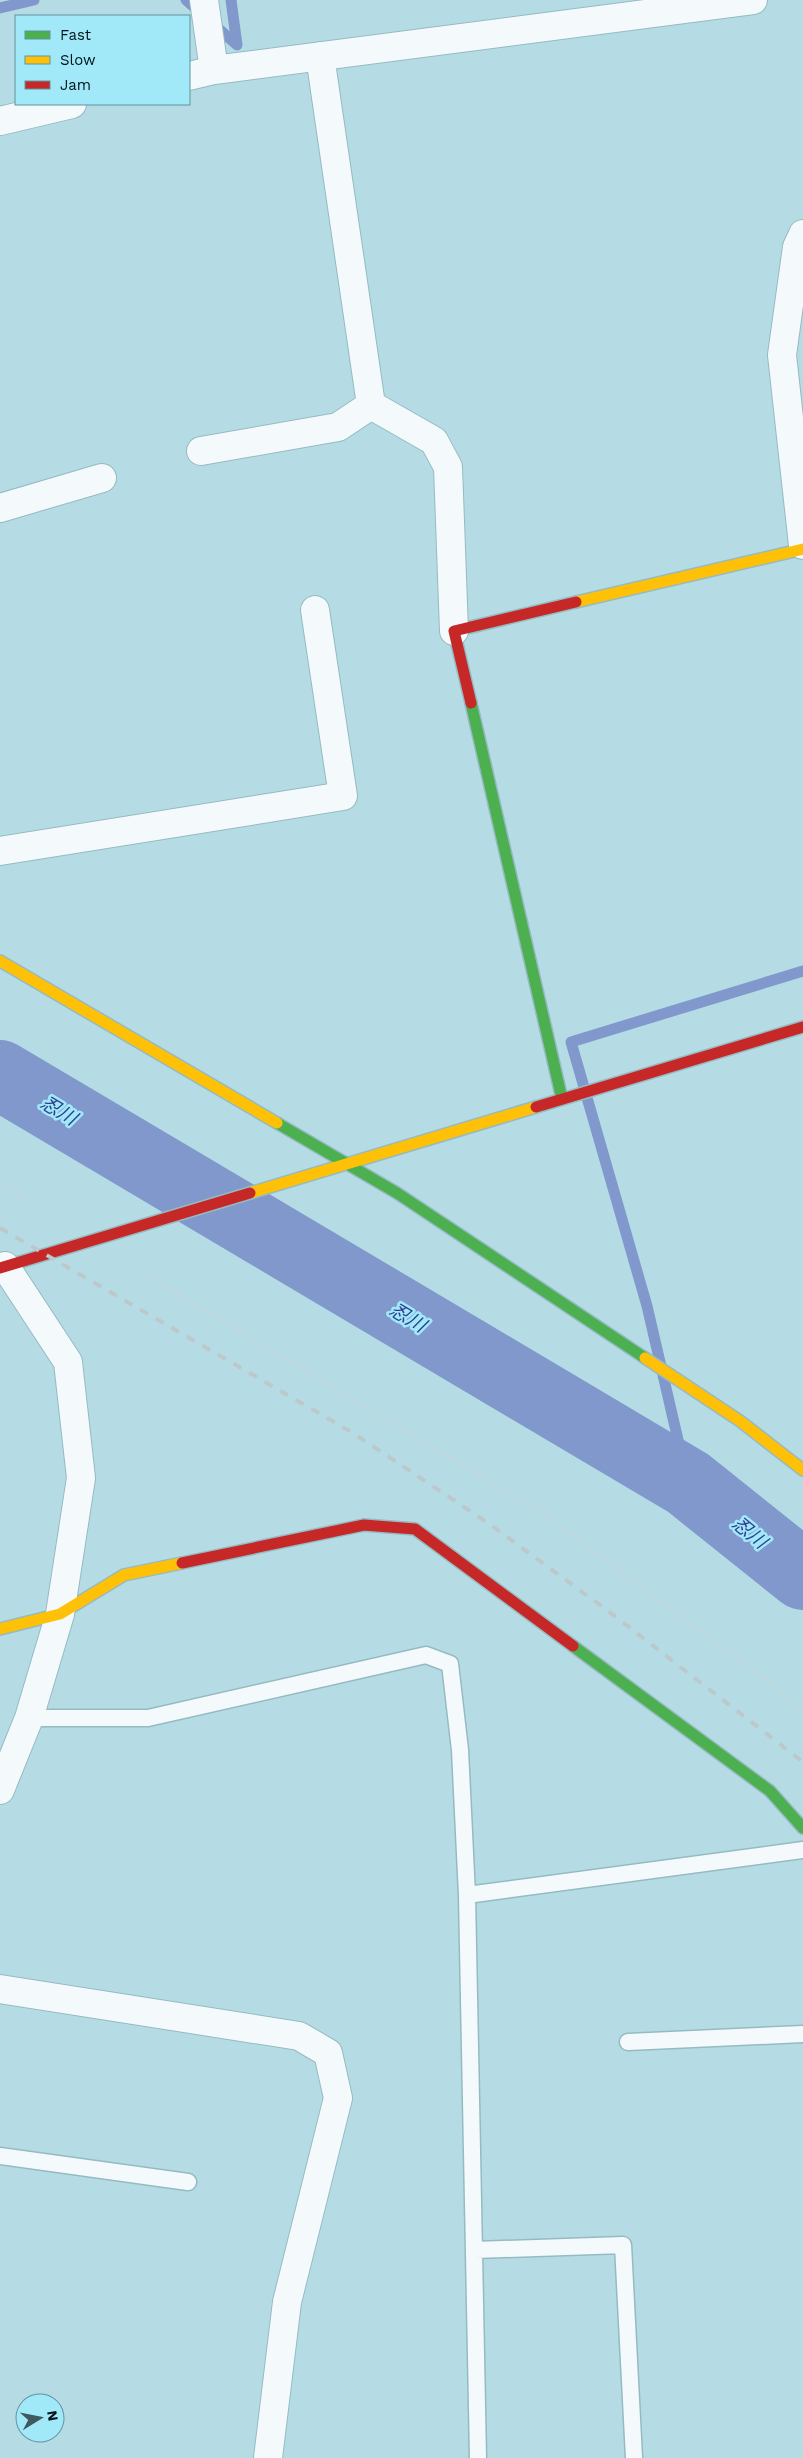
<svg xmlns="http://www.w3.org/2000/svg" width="803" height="2458" font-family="'Work Sans','Noto Sans JP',sans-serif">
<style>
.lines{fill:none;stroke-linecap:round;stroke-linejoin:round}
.stream{stroke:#8098cc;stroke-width:11}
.river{stroke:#8098cc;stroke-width:70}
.lane-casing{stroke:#96bac2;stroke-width:19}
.street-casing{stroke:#96bac2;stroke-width:30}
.fast-casing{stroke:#96bac2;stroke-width:14}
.slow-casing{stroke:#96bac2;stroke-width:14}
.jam-casing{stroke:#96bac2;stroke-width:14}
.path{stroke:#c9d6d9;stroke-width:3;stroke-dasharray:2.5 4;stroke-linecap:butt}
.lane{stroke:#f4fafb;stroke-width:16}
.street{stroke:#f4fafb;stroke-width:28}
.fast{stroke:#4caf50;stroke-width:11}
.slow{stroke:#ffc107;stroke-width:11}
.jam{stroke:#c62828;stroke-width:11}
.rail{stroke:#bdc8cb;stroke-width:4;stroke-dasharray:9 9;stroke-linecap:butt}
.labels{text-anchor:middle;stroke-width:5;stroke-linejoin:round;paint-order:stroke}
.water-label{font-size:19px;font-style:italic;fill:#313d92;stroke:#a1e9f9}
</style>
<rect width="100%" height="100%" fill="#b5dce5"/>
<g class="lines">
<path class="stream" d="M186,0L237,45L231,0
M0,8L34,0
M688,1483L647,1306L571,1042L803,971"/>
<path class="river" d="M0,1075L688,1483L803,1575"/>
<defs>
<path id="lane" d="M29,1718H148L426,1655L450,1664L460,1750L467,1895L478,2458
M467,1895L803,1850
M628,2042L803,2034
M0,2156L188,2182
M475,2250L623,2245L634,2458"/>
<path id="street" d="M204,0L214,70
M320,56L371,405L434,441L448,467L454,631
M189,76L214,70L753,0
M0,121L72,104
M803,234L797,247L782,355L803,545
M201,451L338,427L371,405
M0,508L102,478
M0,851L343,796L315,610
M0,1790L29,1718L60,1614L81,1478L68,1362L5,1266
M0,1989L299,2036L328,2053L338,2098L287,2302L268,2458"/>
<path id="fast" d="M471,703L562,1099
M277,1123L397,1193L645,1358
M573,1646L770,1791L803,1828"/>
<path id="slow" d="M576,602L803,549
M0,961L277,1123
M250,1193L536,1107
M645,1358L740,1421L803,1470
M0,1629L60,1614L124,1575L182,1563"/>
<path id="jam" d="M471,703L454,631L576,602
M536,1107L803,1027
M0,1268L250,1193
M182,1563L364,1525L415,1529L573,1646"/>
</defs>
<use href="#lane" class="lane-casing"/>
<use href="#street" class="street-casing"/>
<use href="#fast" class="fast-casing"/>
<use href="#slow" class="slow-casing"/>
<use href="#jam" class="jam-casing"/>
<path class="path" d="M0,1183L37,1207
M143,1273L550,1518L760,1675L803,1711"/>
<use href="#lane" class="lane"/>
<use href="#street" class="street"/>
<use href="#fast" class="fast"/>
<use href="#slow" class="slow"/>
<use href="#jam" class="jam"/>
<path class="rail" d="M0,1228L353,1433L488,1523L607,1610L803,1762"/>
</g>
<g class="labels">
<g class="water-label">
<text transform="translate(59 1110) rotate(31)" y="7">忍川</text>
<text transform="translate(408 1317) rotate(31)" y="7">忍川</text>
<text transform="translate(750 1532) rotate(39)" y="7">忍川</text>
</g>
</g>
<rect x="15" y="15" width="175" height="90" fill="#a1e9f9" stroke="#61939f"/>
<rect x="25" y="31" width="25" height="8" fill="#4caf50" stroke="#61939f"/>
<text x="60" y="40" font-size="15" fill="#011317">Fast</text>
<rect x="25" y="56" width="25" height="8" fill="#ffc107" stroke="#61939f"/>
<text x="60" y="65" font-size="15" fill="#011317">Slow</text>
<rect x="25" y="81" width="25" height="8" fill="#c62828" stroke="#61939f"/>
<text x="60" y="90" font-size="15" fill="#011317">Jam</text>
<g transform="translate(40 2418) rotate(80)"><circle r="24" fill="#a1e9f9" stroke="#61939f"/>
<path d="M0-4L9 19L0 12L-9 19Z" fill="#40595f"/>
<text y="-8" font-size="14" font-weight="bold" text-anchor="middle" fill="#011317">N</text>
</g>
</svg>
